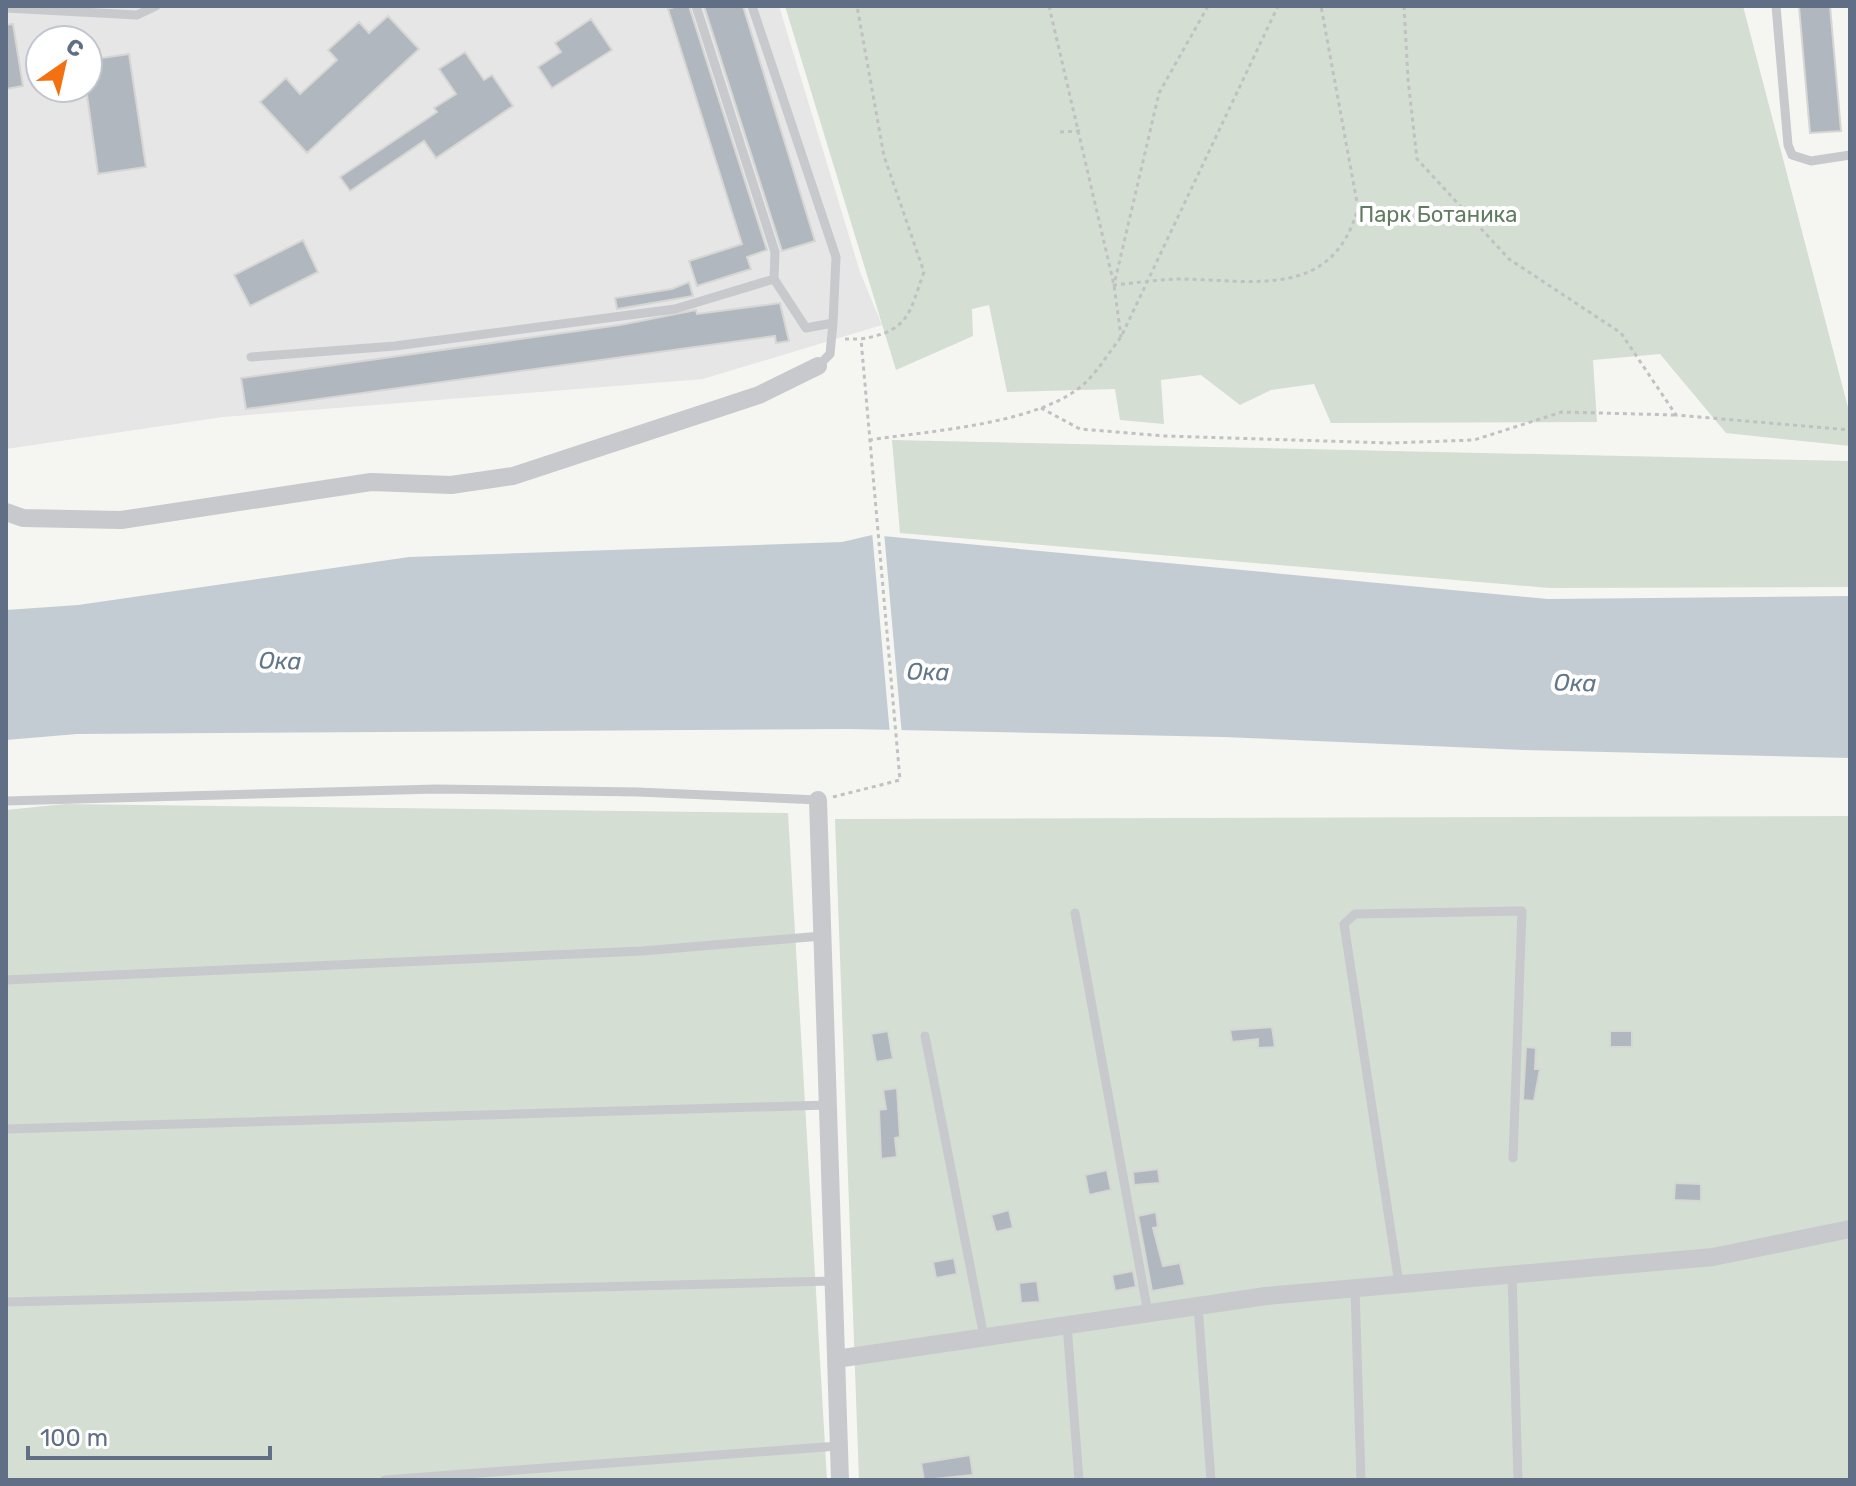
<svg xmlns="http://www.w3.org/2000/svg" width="1856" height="1486" font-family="Rubik,sans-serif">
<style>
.built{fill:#e5e6e5;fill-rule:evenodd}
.green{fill:#d4ded2}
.water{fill:#c4ccd3}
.pier{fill:#f5f6f1}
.building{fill:#b1b7bf;stroke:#d6d7d4;stroke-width:2}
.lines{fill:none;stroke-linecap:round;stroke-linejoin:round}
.path{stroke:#c0c1c3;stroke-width:3;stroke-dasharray:4 4;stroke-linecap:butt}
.service{stroke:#c7c9cd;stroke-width:9}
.minor{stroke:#c7c9cd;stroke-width:18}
.labels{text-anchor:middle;stroke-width:8;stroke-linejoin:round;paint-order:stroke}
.park-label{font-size:22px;fill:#617c61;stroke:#fff}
.water-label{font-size:24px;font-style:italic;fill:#62778a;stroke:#fff}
</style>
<rect width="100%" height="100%" fill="#f5f6f1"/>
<path class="built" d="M6,6H779L860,272L882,325L703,379L223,417L6,449ZM40,40H88V88H40Z"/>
<path class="green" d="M785,6H1743L1850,415V446L1726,433L1660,354L1593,360L1597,422L1331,423L1314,384L1271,390L1240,405L1201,375L1161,380L1164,424L1120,420L1115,389L1007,392L989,305L972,309L973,336L896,370Z
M892,440L1850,461V587L1550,588L900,533Z
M65,804L788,813L827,1480H6V810Z
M1850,816V1480H859L835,819Z"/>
<path class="water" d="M872,535L1548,599L1850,596V758L1523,750L1223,737L850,729L77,734L6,740V610L78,605L409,557L842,542Z"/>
<path class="pier" d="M872,531L884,532L902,736L890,735Z"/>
<path class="building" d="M677,6H689L767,250L747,257L751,269L697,286L689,261L742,244L668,9Z
M704,6H743L815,241L782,251Z
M1799,6H1830L1841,131L1810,133Z
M388,16L419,49L307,153L260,102L286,78L300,94L337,60L328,50L359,22L369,33Z
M591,19L612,50L552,88L538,67L561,52L555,43Z
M13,24L23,86L6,89V25Z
M465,52L484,80L492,75L513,106L436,158L424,141L350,191L340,177L437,112L434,108L456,94L439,69Z
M129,54L146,167L98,174L86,88L88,60Z
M303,240L318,272L250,306L234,275Z
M689,282L693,296L617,309L615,298L672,289Z
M780,303L789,341L776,343L775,336L246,409L241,378L620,325L696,310L697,314Z
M1272,1027L1275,1047L1258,1048V1039L1232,1042L1230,1030Z
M888,1031L893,1059L876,1062L871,1034Z
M1610,1031H1632V1047H1610Z
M1526,1047L1536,1048L1535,1069H1540L1534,1101L1523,1100Z
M897,1088L900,1137L895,1138L897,1157L881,1159L879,1110L886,1109L883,1090Z
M1158,1169L1160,1183L1134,1185L1133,1172Z
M1107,1170L1111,1190L1089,1195L1085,1175Z
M1675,1183L1701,1184V1201L1674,1200Z
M1009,1210L1013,1228L996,1232L991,1215Z
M1156,1212L1158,1227L1153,1228L1163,1266L1180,1263L1185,1285L1152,1291L1138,1216Z
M954,1258L957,1274L936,1278L933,1262Z
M1133,1271L1136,1287L1115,1291L1112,1275Z
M1037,1281L1040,1302L1021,1303L1019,1283Z
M970,1455L973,1475L924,1480L921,1463Z"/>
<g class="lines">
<path class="path" d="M1049,6L1114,285L1121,337
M1208,6L1159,93L1114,285C1135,283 1156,280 1176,279C1251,279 1332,302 1358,208L1321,6
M1404,6L1408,79L1417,159L1509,259L1621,333L1676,415L1850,430
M1060,132L1080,131
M845,339H861
M1041,408L1080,429L1165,436L1391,443L1474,440L1562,412L1675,415
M869,440C928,431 1045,424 1087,381C1100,368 1110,351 1121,337L1278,6
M833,797L900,780L861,339C910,331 909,313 924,272L884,156L857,6"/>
<path class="service" d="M696,6L775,252L774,279
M1776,6L1788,145L1792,155L1811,161L1850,155
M6,8L137,15L156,6
M251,357L395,346L675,309L774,279L806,328L833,323L836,257L752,6
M818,366L830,354L833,323
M6,801L436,789L638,792L818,800
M1075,913L1148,1313
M6,980L642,951L822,936
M925,1036L984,1337
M6,1129L827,1105
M1512,1274L1518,1480
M1399,1284L1344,924L1355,914L1522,911L1513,1158
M1355,1288L1361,1480
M6,1302L833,1281
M1198,1306L1211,1480
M1067,1325L1079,1480
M385,1480L838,1446"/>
<path class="minor" d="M6,512L23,518L121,520L371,482L451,485L513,476L759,395L818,366
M818,800L840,1480
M836,1359L1266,1296L1713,1257L1850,1229"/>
</g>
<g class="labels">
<g class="park-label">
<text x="1438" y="222">Парк Ботаника</text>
</g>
<g class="water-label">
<text transform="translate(280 661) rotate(1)" y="8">Ока</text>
<text transform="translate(928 672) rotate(1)" y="8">Ока</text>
<text transform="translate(1575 683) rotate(1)" y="8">Ока</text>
</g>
</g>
<rect width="1856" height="1486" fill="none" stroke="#616f86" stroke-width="16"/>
<g transform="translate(64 64) rotate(34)"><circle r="38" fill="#ffffff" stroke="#c0c5cf" stroke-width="2"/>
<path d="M0-6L14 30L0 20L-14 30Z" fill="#f47112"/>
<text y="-12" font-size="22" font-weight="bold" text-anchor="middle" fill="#616f86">С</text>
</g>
<path d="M28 1446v12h242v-12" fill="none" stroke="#616f86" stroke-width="4"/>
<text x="40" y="1446" font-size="24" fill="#616f86" stroke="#ffffff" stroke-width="6" paint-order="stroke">100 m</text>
</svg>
